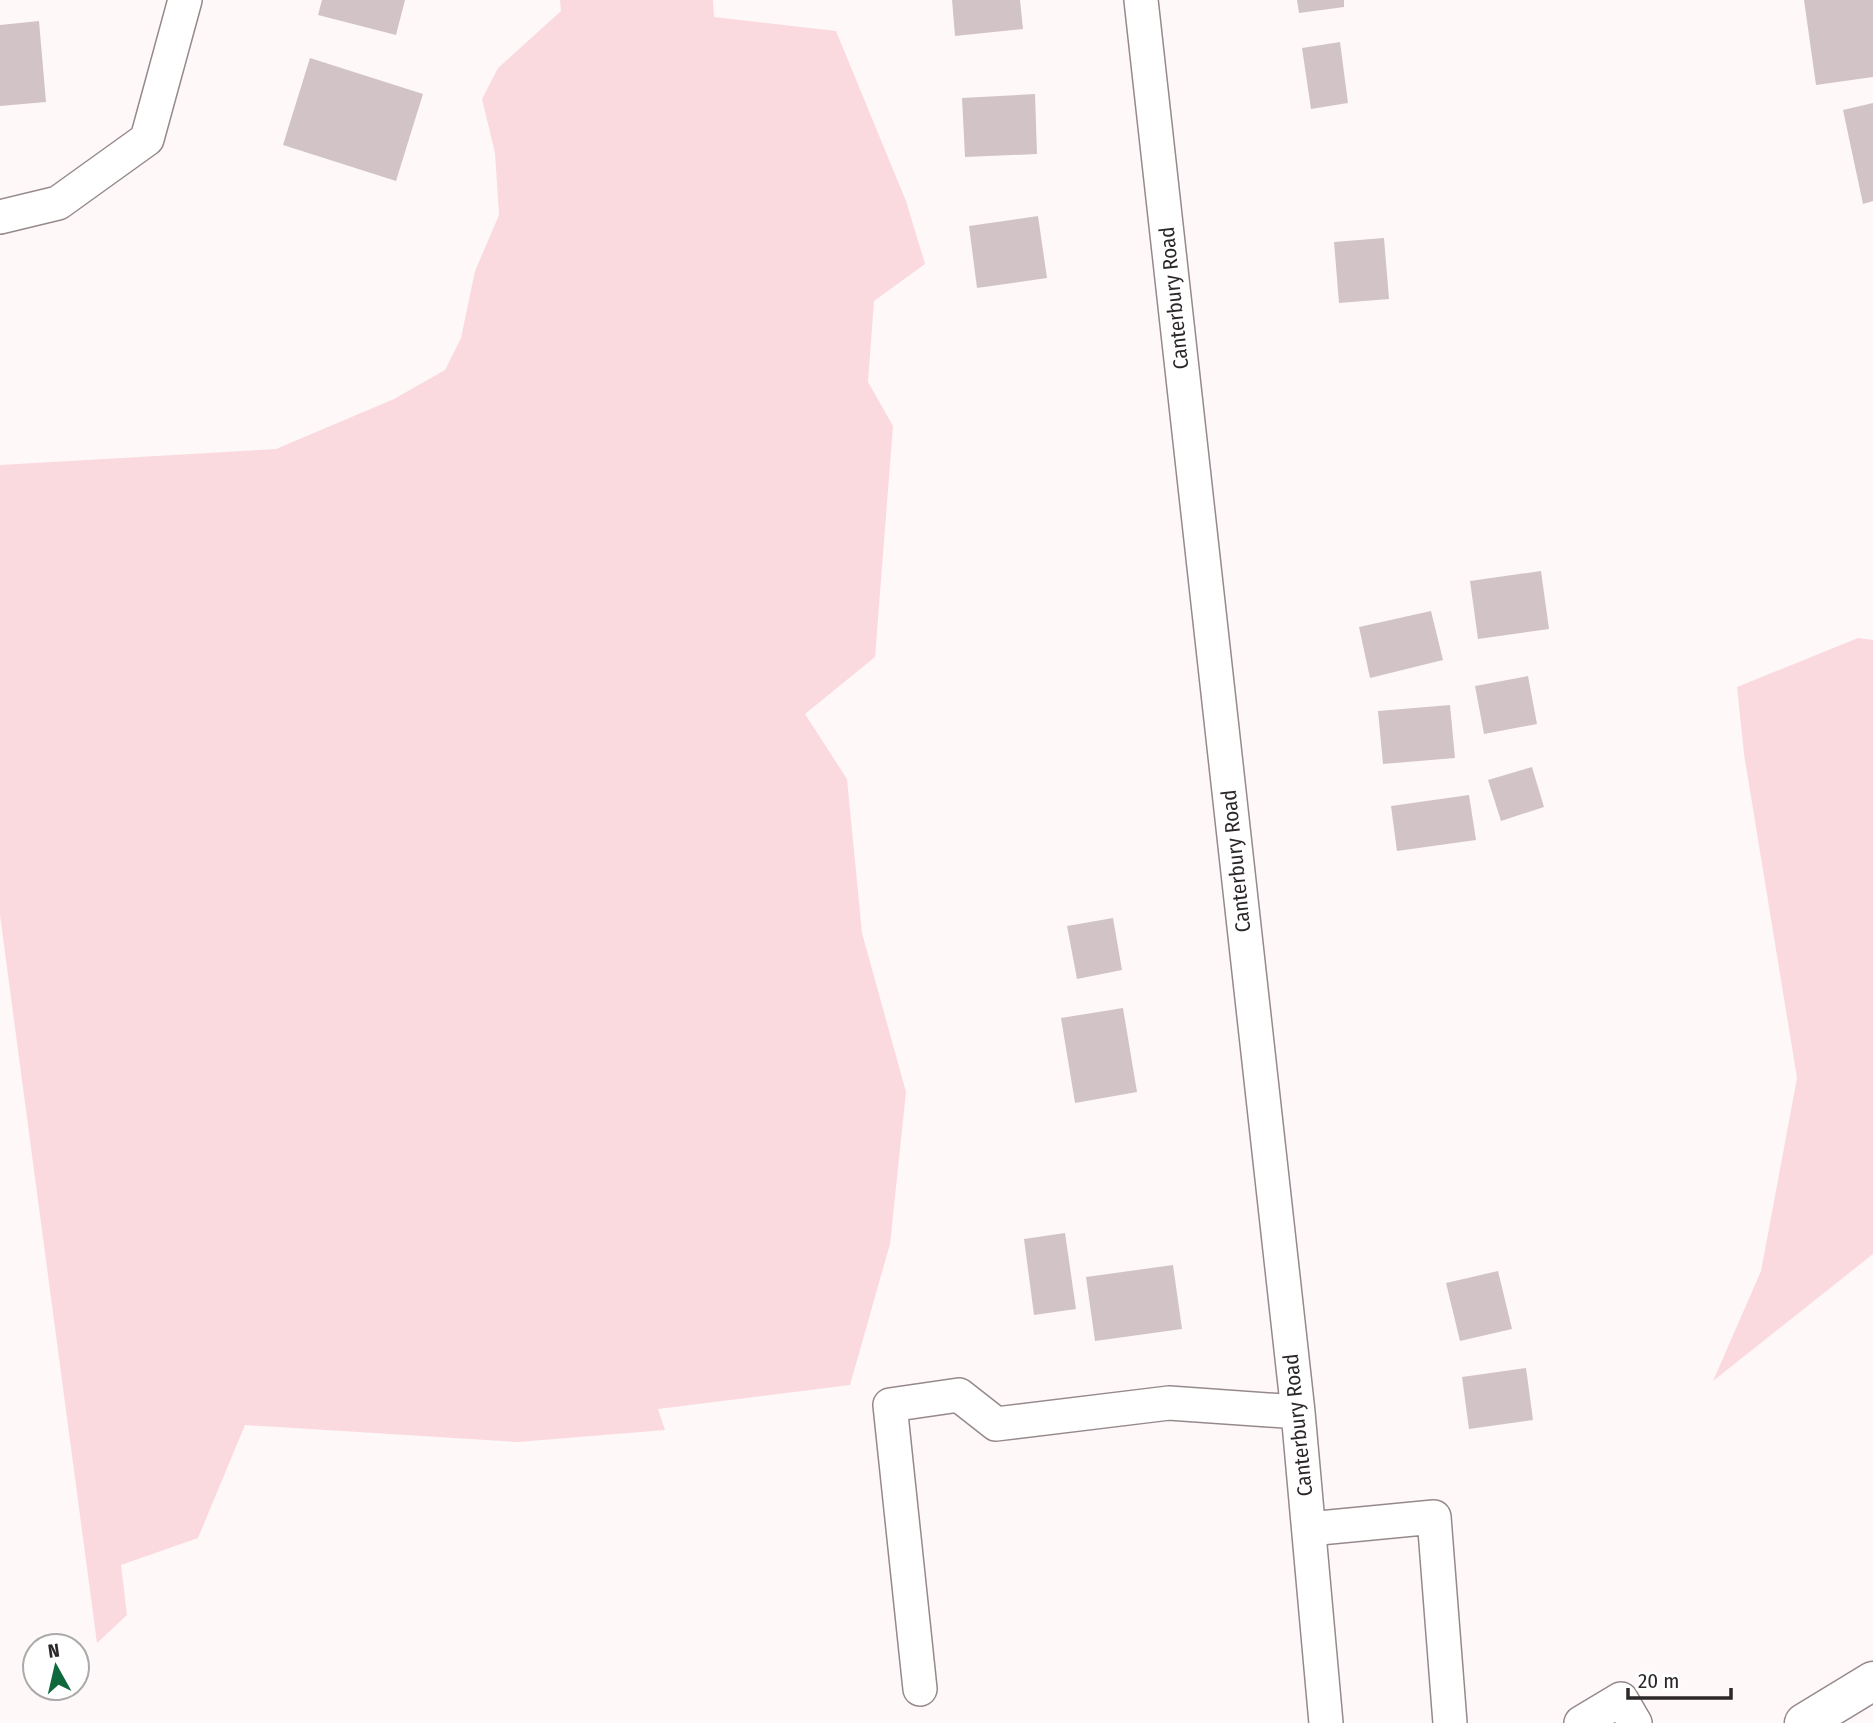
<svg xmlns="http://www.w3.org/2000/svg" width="1873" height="1723" font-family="'Fira Sans Condensed',sans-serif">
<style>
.green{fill:#fbdadf}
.building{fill:#d2c4c6}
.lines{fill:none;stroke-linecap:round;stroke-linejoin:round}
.minor-casing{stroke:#96898b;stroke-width:36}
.major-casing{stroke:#96898b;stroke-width:41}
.minor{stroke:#fff;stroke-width:33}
.major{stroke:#fff;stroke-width:38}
.labels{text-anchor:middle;stroke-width:7;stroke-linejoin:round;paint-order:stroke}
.street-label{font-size:21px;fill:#2c2728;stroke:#fff}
</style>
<rect width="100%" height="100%" fill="#fef8f9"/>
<path class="green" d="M560,0H713L714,17L836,31L906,201L925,264L874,301L868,382L893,426L875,657L805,714L847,779L862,933L906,1092L890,1244L850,1385L658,1409L665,1430L518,1442L245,1425L198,1538L121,1565L127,1615L97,1643L0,915V465L276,449L394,399L445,370L461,338L475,271L499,215L495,153L482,99L498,68L561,11Z
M1858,638L1873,640V1254L1713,1381L1761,1271L1797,1078L1744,754L1737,687Z"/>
<path class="building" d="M322,0H405L396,35L318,15Z
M952,0H1020L1023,29L955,36Z
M1297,0H1344V7L1299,13Z
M1804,0H1873V77L1816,85Z
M39,21L46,102L0,106V25Z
M1340,42L1348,103L1311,109L1302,48Z
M310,58L423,94L396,181L283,145Z
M1035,94L1037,154L965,157L962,98Z
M1873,103V201L1863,204L1843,110Z
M1038,216L1047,278L977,288L969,226Z
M1384,238L1389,299L1339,303L1334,242Z
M1541,571L1549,629L1478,639L1470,581Z
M1431,611L1443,660L1370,678L1359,627Z
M1528,676L1537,724L1484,734L1475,686Z
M1450,705L1455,758L1383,764L1378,711Z
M1532,767L1544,807L1501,821L1488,780Z
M1469,795L1476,840L1397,851L1391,806Z
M1113,918L1122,970L1077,979L1067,926Z
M1123,1008L1137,1092L1075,1103L1061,1018Z
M1065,1233L1076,1309L1034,1315L1024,1239Z
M1173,1265L1182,1329L1095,1341L1086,1277Z
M1498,1271L1512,1329L1460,1341L1446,1283Z
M1526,1368L1533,1420L1469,1429L1462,1377Z"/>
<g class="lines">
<defs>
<path id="minor" d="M1141,0L1298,1412L1326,1723
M0,217L58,203L147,139L185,0
M1309,1529L1434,1517L1450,1723
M920,1689L890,1405L959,1395L996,1424L1169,1403L1298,1412
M1581,1723L1621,1699L1635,1723"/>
<path id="major" d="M1804,1723L1873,1681"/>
</defs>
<use href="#minor" class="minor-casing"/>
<use href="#major" class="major-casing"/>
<use href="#minor" class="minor"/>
<use href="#major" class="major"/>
</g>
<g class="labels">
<g class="street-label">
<text transform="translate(1174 298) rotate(-96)" y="7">Canterbury Road</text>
<text transform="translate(1236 861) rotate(-96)" y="7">Canterbury Road</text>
<text transform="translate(1298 1425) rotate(-96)" y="7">Canterbury Road</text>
</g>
</g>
<g transform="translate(56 1667) rotate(352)"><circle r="33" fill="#ffffff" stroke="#aba9a9" stroke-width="2"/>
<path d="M0-5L12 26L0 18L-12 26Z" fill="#10693c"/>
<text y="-10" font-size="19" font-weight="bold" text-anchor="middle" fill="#2c2728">N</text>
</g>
<path d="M1628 1688v10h103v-10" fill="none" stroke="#2c2728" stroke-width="3.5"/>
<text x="1638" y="1688" font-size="21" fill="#2c2728" stroke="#ffffff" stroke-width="5" paint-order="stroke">20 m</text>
</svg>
